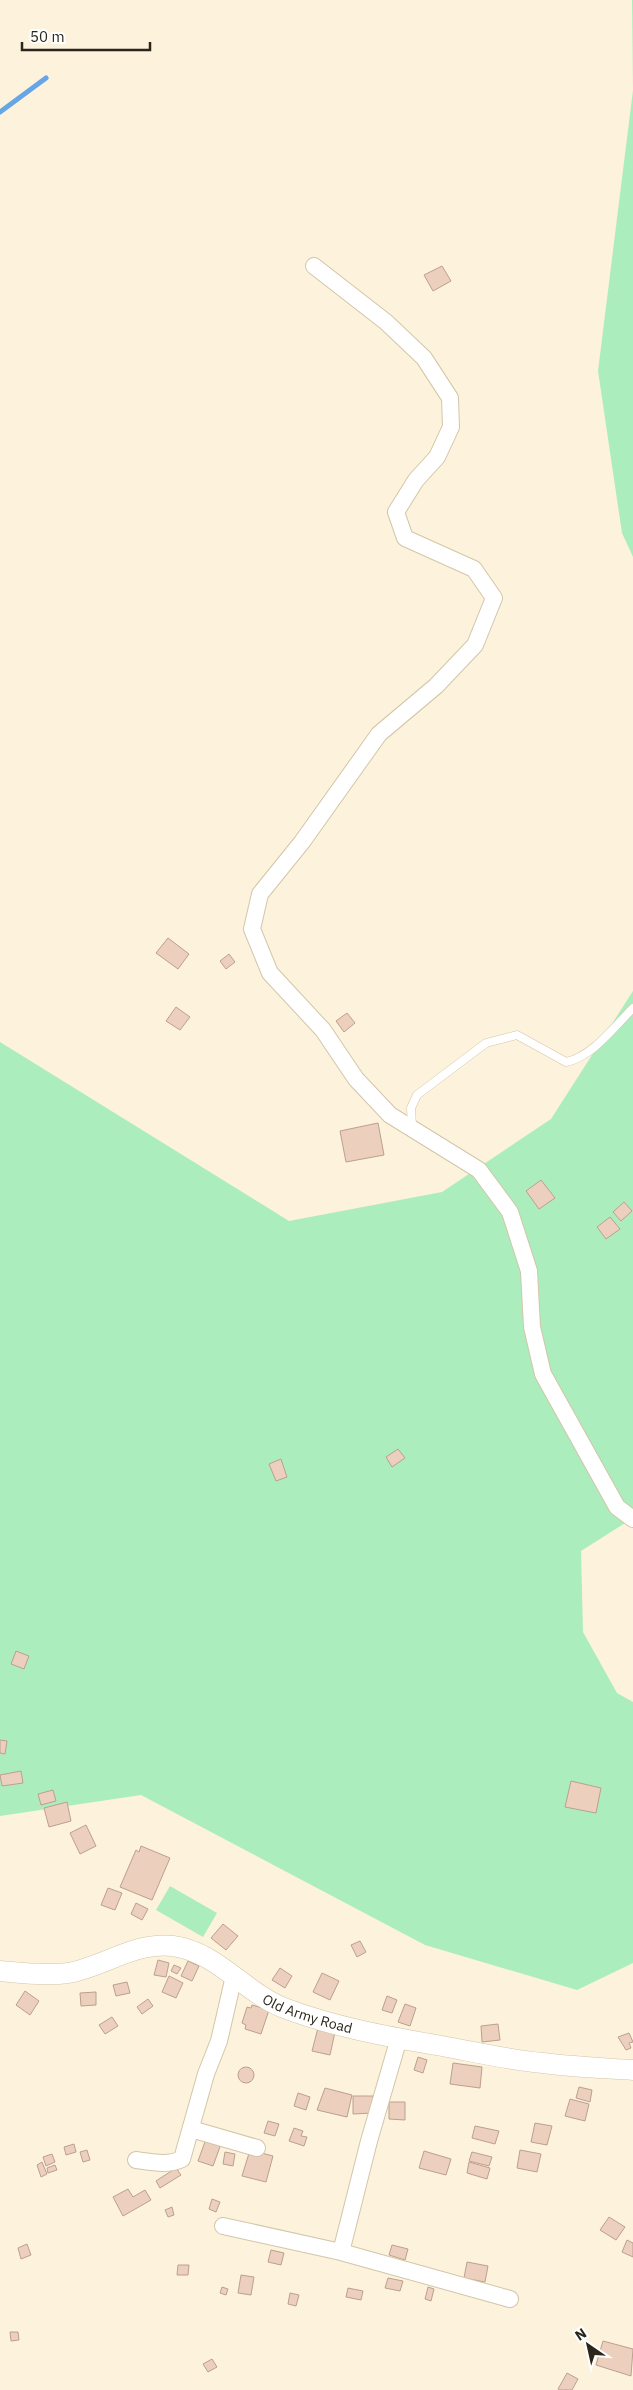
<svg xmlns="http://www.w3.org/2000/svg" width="633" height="2390" font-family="'IBM Plex Sans',sans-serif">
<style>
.green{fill:#acedbe}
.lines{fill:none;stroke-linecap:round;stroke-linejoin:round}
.stream{stroke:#66a5e7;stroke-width:5}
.building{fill:#eccfbd;stroke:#bca08f}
.service-casing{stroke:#d2c6a9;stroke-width:9}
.minor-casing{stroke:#d2c6a9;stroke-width:18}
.tertiary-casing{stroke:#d2c6a9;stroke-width:21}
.service{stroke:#fff;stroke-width:8}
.minor{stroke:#fff;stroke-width:16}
.tertiary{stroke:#fff;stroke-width:20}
.labels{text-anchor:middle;stroke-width:4;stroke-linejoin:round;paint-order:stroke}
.street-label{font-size:14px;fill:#2b261b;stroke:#fff}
</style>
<rect width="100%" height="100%" fill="#fdf2db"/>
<path class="green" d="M632,0H633V557L622,533L598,371L633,90Z
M633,991V1518L581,1551L583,1632L617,1693L633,1702V1963L577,1990L425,1945L141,1795L0,1816V1042L289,1221L442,1192L551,1119Z
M170,1886L217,1913L203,1937L156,1910Z"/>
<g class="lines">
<path class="stream" d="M0,112L46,78"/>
</g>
<path class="building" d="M442,266L451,281L433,291L424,275Z
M168,938L189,954L178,969L156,953Z
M229,954L235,962L226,969L220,961Z
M176,1007L190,1017L180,1030L166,1021Z
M347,1013L355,1023L344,1032L336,1021Z
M378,1123L384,1155L346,1162L340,1131Z
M541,1180L555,1198L539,1209L526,1191Z
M624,1202L632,1211L621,1221L613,1212Z
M610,1217L620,1229L606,1239L597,1227Z
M398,1449L405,1458L392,1467L386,1457Z
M281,1459L287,1477L276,1481L269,1464Z
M16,1651L29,1656L24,1669L11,1664Z
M0,1740L7,1741L5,1754L0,1753Z
M21,1771L23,1783L2,1786L0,1775Z
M571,1781L601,1788L596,1813L565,1807Z
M53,1790L56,1801L41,1805L38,1794Z
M67,1802L71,1821L49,1827L44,1808Z
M86,1825L96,1846L80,1854L70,1833Z
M141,1846L170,1858L152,1900L120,1887L136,1850L139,1852Z
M108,1888L122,1893L115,1910L101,1905Z
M136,1903L148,1909L142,1920L131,1914Z
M223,1924L238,1936L226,1950L211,1938Z
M360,1941L366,1952L357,1957L351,1945Z
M158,1960L169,1963L166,1977L154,1975Z
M188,1961L199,1966L192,1981L181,1976Z
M174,1965L181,1968L177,1974L171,1971Z
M280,1968L292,1976L285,1988L272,1980Z
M322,1973L339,1981L330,2000L313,1992Z
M169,1976L183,1983L176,1998L162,1992Z
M127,1982L130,1993L116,1996L113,1985Z
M25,1991L39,2001L30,2015L16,2005Z
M96,1992V2005L81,2006L80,1993Z
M387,1996L397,2000L392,2013L382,2010Z
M148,1999L153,2006L142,2014L137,2007Z
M405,2004L416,2008L410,2026L398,2022Z
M252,2005L269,2010L261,2034L245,2029L246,2025L242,2023L247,2007L251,2008Z
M112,2017L118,2026L105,2034L99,2025Z
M498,2024L500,2040L482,2042L481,2026Z
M318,2028L335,2032L330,2055L312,2051Z
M629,2033L633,2042L629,2043L631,2048L626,2050L618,2037Z
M418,2057L427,2060L423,2073L414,2070Z
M453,2063L482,2067L480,2088L450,2084Z
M238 2075a8 8 0 1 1 16 0a8 8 0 1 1-16 0Z
M579,2087L592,2090L590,2102L576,2098Z
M325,2088L352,2095L347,2117L317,2110Z
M298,2093L310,2097L306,2110L294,2106Z
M353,2096H373V2113L353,2114Z
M570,2099L589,2104L585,2121L565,2116Z
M389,2102H405V2120L389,2119Z
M268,2121L279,2124L275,2136L264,2133Z
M535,2123L552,2126L547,2145L531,2142Z
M475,2126L499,2131L495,2144L472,2138Z
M294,2128L303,2131L301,2136L307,2137L304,2146L289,2141Z
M206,2139L221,2144L213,2166L198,2161Z
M74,2144L76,2152L66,2155L64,2147Z
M87,2150L90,2160L83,2162L80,2152Z
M250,2150L273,2156L266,2182L242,2176Z
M520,2150L541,2154L537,2172L517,2168Z
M424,2151L451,2159L446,2175L419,2168Z
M225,2152L235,2154L233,2166L223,2164Z
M472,2152L492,2157L489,2166L469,2161Z
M52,2154L55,2162L46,2166L43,2157Z
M42,2162L47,2174L41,2177L37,2165Z
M469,2162L490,2168L487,2179L467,2173Z
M55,2165L57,2170L48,2173L47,2168Z
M176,2168L181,2175L160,2188L156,2181Z
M128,2189L133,2197L145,2190L151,2200L123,2216L113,2197Z
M212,2199L220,2202L216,2212L209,2209Z
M172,2207L174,2215L168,2217L165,2210Z
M609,2217L625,2227L616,2240L600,2230Z
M627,2240L633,2243V2257L622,2252Z
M27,2244L31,2255L21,2259L18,2248Z
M392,2245L408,2249L405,2260L389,2255Z
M271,2250L284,2253L281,2265L268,2262Z
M467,2262L488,2266L485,2282L464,2278Z
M178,2265H189L188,2275H177Z
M241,2275L254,2277L251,2295L238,2293Z
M388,2278L403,2281L400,2291L385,2288Z
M222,2287L228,2289L226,2295L220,2293Z
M428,2287L434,2289L431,2301L425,2299Z
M348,2288L363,2291L361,2300L346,2297Z
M290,2293L299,2295L296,2306L288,2304Z
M10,2332H18L19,2340L11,2341Z
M603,2341L633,2349L631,2376L596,2365Z
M212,2359L217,2367L208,2372L203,2364Z
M567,2373L578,2379L572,2390H560L558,2389Z"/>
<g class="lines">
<defs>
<path id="service" d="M412,1127L411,1108L417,1095L486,1043L517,1035L566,1062C592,1057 614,1027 633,1008"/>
<path id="minor" d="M314,266L386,322L424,358L450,398L451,427L437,457L416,480L396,512L405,538L474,569L494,598L475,645L436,686L379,734L302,842L260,894L252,929L270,973L323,1030L356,1079L390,1115L479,1170L510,1212L529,1271L532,1327L543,1374L617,1507L633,1519
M191,2129L257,2148
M136,2160C151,2162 168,2166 182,2159L206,2074L219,2041L234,1976
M223,2226L341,2252L510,2299
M341,2252L369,2141L399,2038"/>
<g id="tertiary">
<path id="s1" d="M0,1971C21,1973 47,1976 68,1973C103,1967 136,1941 173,1946C217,1952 244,1992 284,2008C334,2027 389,2037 442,2046C475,2052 509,2060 543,2063C573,2067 603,2068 633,2070"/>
</g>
</defs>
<use href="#service" class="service-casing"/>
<use href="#minor" class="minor-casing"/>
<use href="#tertiary" class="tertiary-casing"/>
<use href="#service" class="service"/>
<use href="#minor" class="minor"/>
<use href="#tertiary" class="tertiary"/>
</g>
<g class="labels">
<g class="street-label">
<text dy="5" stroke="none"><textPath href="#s1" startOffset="330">Old Army Road</textPath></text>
</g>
</g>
<g transform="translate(588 2345) rotate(326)" stroke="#ffffff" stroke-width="4" paint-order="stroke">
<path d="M0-4L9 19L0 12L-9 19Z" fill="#2b261b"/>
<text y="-8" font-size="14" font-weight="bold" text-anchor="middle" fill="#2b261b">N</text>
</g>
<path d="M22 42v8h128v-8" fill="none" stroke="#2b261b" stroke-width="2.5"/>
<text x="30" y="42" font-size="15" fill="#2b261b" stroke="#ffffff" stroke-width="4" paint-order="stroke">50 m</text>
</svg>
